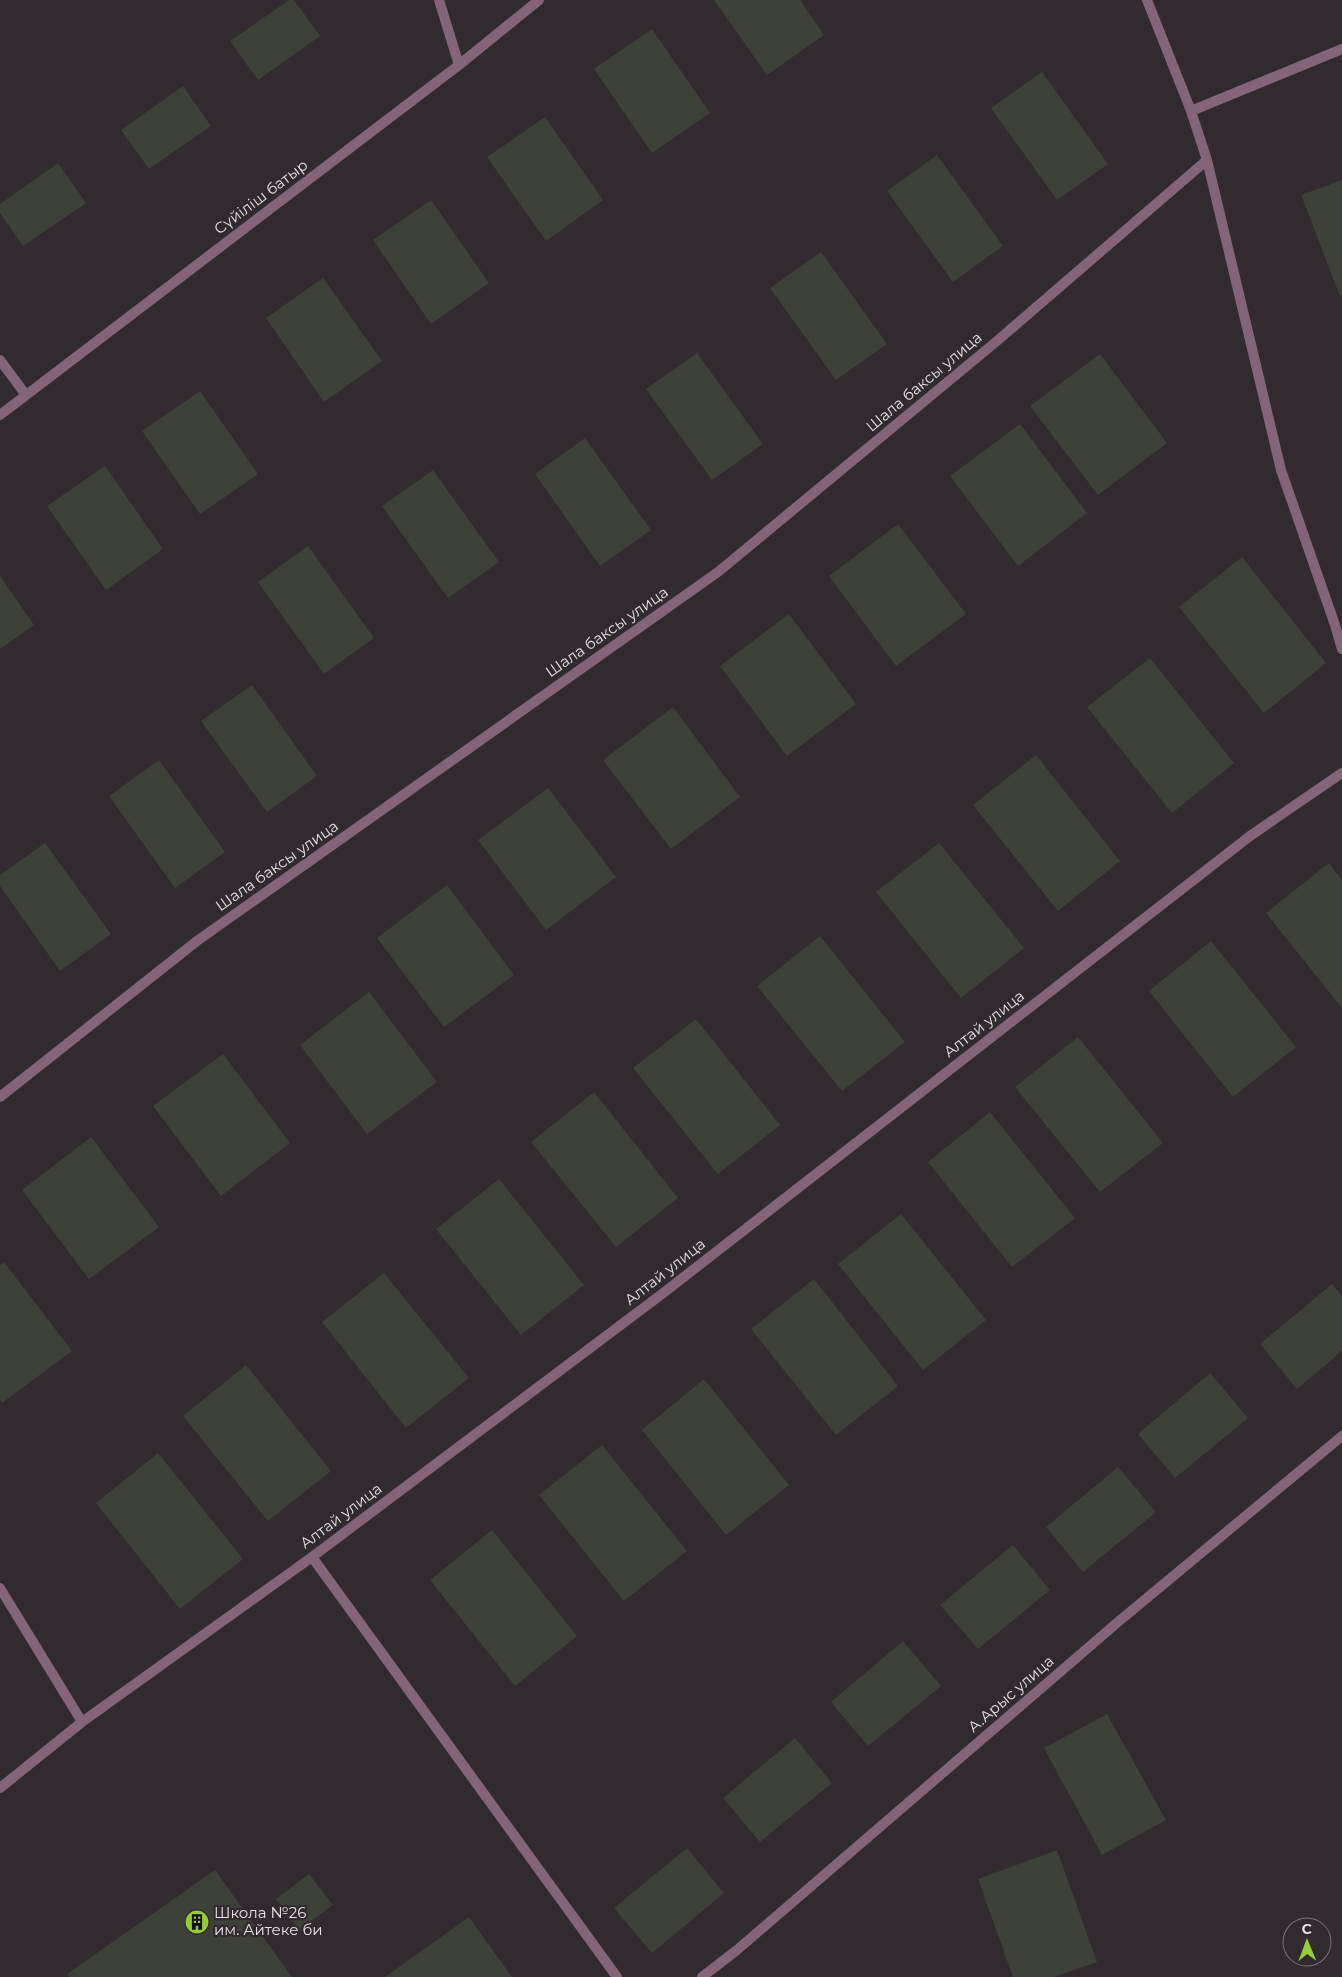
<svg xmlns="http://www.w3.org/2000/svg" width="1342" height="1977" font-family="Montserrat,sans-serif">
<style>
.building{fill:#3d413a}
.lines{fill:none;stroke-linecap:round;stroke-linejoin:round}
.minor{stroke:#846479;stroke-width:10}
.labels{text-anchor:middle;stroke-width:4.5;stroke-linejoin:round;paint-order:stroke}
.street-label{font-size:15px;fill:#e6e1e4;stroke:#312a2e}
.poi-label{font-size:15px;fill:#e6e1e4;stroke:#312a2e;text-anchor:start}
</style>
<rect width="100%" height="100%" fill="#312a2e"/>
<path class="building" d="M289,0H294L320,36L258,80L230,41Z
M714,0H800L824,35L767,75Z
M652,29L710,113L652,153L594,69Z
M1042,72L1108,164L1057,200L991,108Z
M183,86L211,126L149,169L121,130Z
M545,117L603,200L546,241L487,157Z
M937,155L1003,246L953,282L887,191Z
M58,163L86,203L23,246L0,213V204Z
M1342,180V295L1340,296L1301,195Z
M431,200L489,283L431,324L373,240Z
M821,252L887,344L836,380L770,288Z
M323,278L382,361L324,402L266,318Z
M697,353L763,444L712,480L646,389Z
M1100,354L1167,443L1098,495L1030,406Z
M200,391L258,474L200,514L142,431Z
M1020,424L1087,513L1018,566L950,476Z
M585,438L651,530L600,566L535,474Z
M105,466L163,549L106,590L47,506Z
M433,470L499,562L448,598L382,506Z
M898,524L966,614L896,666L829,576Z
M308,546L374,638L324,674L258,582Z
M1242,557L1326,663L1264,713L1179,607Z
M0,576L34,625L0,649Z
M789,614L856,704L787,756L720,666Z
M1150,658L1234,763L1172,813L1087,707Z
M252,685L317,776L267,812L201,721Z
M673,707L740,797L671,849L603,760Z
M1036,755L1120,861L1058,911L973,805Z
M159,760L225,852L175,888L109,796Z
M548,788L616,877L546,930L478,840Z
M45,843L111,934L60,971L0,886V875Z
M939,843L1024,948L961,998L876,892Z
M1329,863L1342,880V1008L1266,913Z
M447,885L514,975L444,1027L377,938Z
M820,936L905,1042L842,1091L757,986Z
M1211,941L1296,1047L1233,1097L1149,991Z
M369,992L437,1082L367,1134L300,1045Z
M696,1019L780,1125L718,1174L633,1068Z
M1078,1037L1163,1143L1100,1192L1015,1087Z
M223,1054L290,1143L221,1196L153,1106Z
M594,1092L678,1198L616,1247L531,1142Z
M990,1112L1075,1218L1012,1267L928,1162Z
M91,1137L159,1227L89,1279L22,1190Z
M499,1179L584,1285L521,1335L436,1229Z
M901,1214L986,1320L923,1370L838,1264Z
M4,1262L72,1351L2,1403L0,1400V1265Z
M384,1273L469,1378L406,1428L322,1322Z
M814,1279L898,1386L836,1435L751,1329Z
M1332,1284L1342,1296V1351L1297,1389L1260,1344Z
M246,1365L331,1471L268,1521L183,1416Z
M1210,1373L1248,1418L1175,1478L1138,1434Z
M704,1379L789,1485L726,1535L642,1430Z
M602,1445L687,1551L624,1601L539,1495Z
M158,1453L243,1559L180,1609L96,1503Z
M1118,1467L1156,1512L1083,1572L1046,1527Z
M492,1530L577,1636L515,1686L430,1580Z
M1013,1545L1050,1590L978,1649L940,1605Z
M903,1641L941,1686L868,1746L831,1702Z
M1107,1714L1166,1820L1102,1855L1044,1748Z
M795,1738L832,1783L760,1842L723,1798Z
M687,1848L724,1893L652,1953L614,1908Z
M1057,1850L1097,1962L1054,1977H1013L978,1879Z
M215,1870L292,1977H70L67,1974Z
M309,1874L333,1905L299,1930L276,1899Z
M469,1917L512,1977H385Z"/>
<g class="lines">
<path class="minor" d="M439,0L459,65
M1147,0L1191,111L1207,160L1281,470L1335,625L1342,649
M1191,111L1342,49
M0,360L26,395
M0,415L459,65L539,0
M0,1097L197,941L718,572L997,341L1207,160
M312,1557L617,1977
M0,1588L82,1722
M0,1788L82,1722L312,1557L662,1294L1250,836L1342,773
M702,1977L737,1950L1118,1622L1342,1436"/>
</g>
<defs>
<symbol id="building-disc" viewBox="-11 -11 22 22"><circle r="9.5" fill="#95cc3b" stroke="#312a2e"/><path d="M-4-6H4V6H1V3H-1V6H-4ZM-2.5-4.3h1.7v1.8h-1.7ZM.8-4.3h1.7v1.8H.8ZM-2.5-1h1.7V.8h-1.7ZM.8-1h1.7V.8H.8Z" fill="#111"/></symbol>
</defs>
<g fill-rule="evenodd">
<use href="#building-disc" x="183" y="1908" width="28" height="28"/>
</g>
<g class="labels">
<g class="street-label">
<text transform="translate(261 197) rotate(-37)" y="5">Сүйіліш батыр</text>
<text transform="translate(924 382) rotate(-40)" y="5">Шала баксы улица</text>
<text transform="translate(607 632) rotate(-35)" y="5">Шала баксы улица</text>
<text transform="translate(277 866) rotate(-35)" y="5">Шала баксы улица</text>
<text transform="translate(984 1024) rotate(-38)" y="5">Алтай улица</text>
<text transform="translate(665 1272) rotate(-38)" y="5">Алтай улица</text>
<text transform="translate(341 1516) rotate(-37)" y="5">Алтай улица</text>
<text transform="translate(1011 1694) rotate(-41)" y="5">А.Арыс улица</text>
</g>
<g class="poi-label">
<text x="214" y="1918">Школа №26<tspan x="214" dy="17">им. Айтеке би</tspan></text>
</g>
</g>
<g transform="translate(1307 1942) rotate(359)"><circle r="24" fill="#312a2e" stroke="#797377"/>
<path d="M0-4L9 19L0 12L-9 19Z" fill="#95cc3b"/>
<text y="-8" font-size="14" font-weight="bold" text-anchor="middle" fill="#e6e1e4">С</text>
</g>
</svg>
